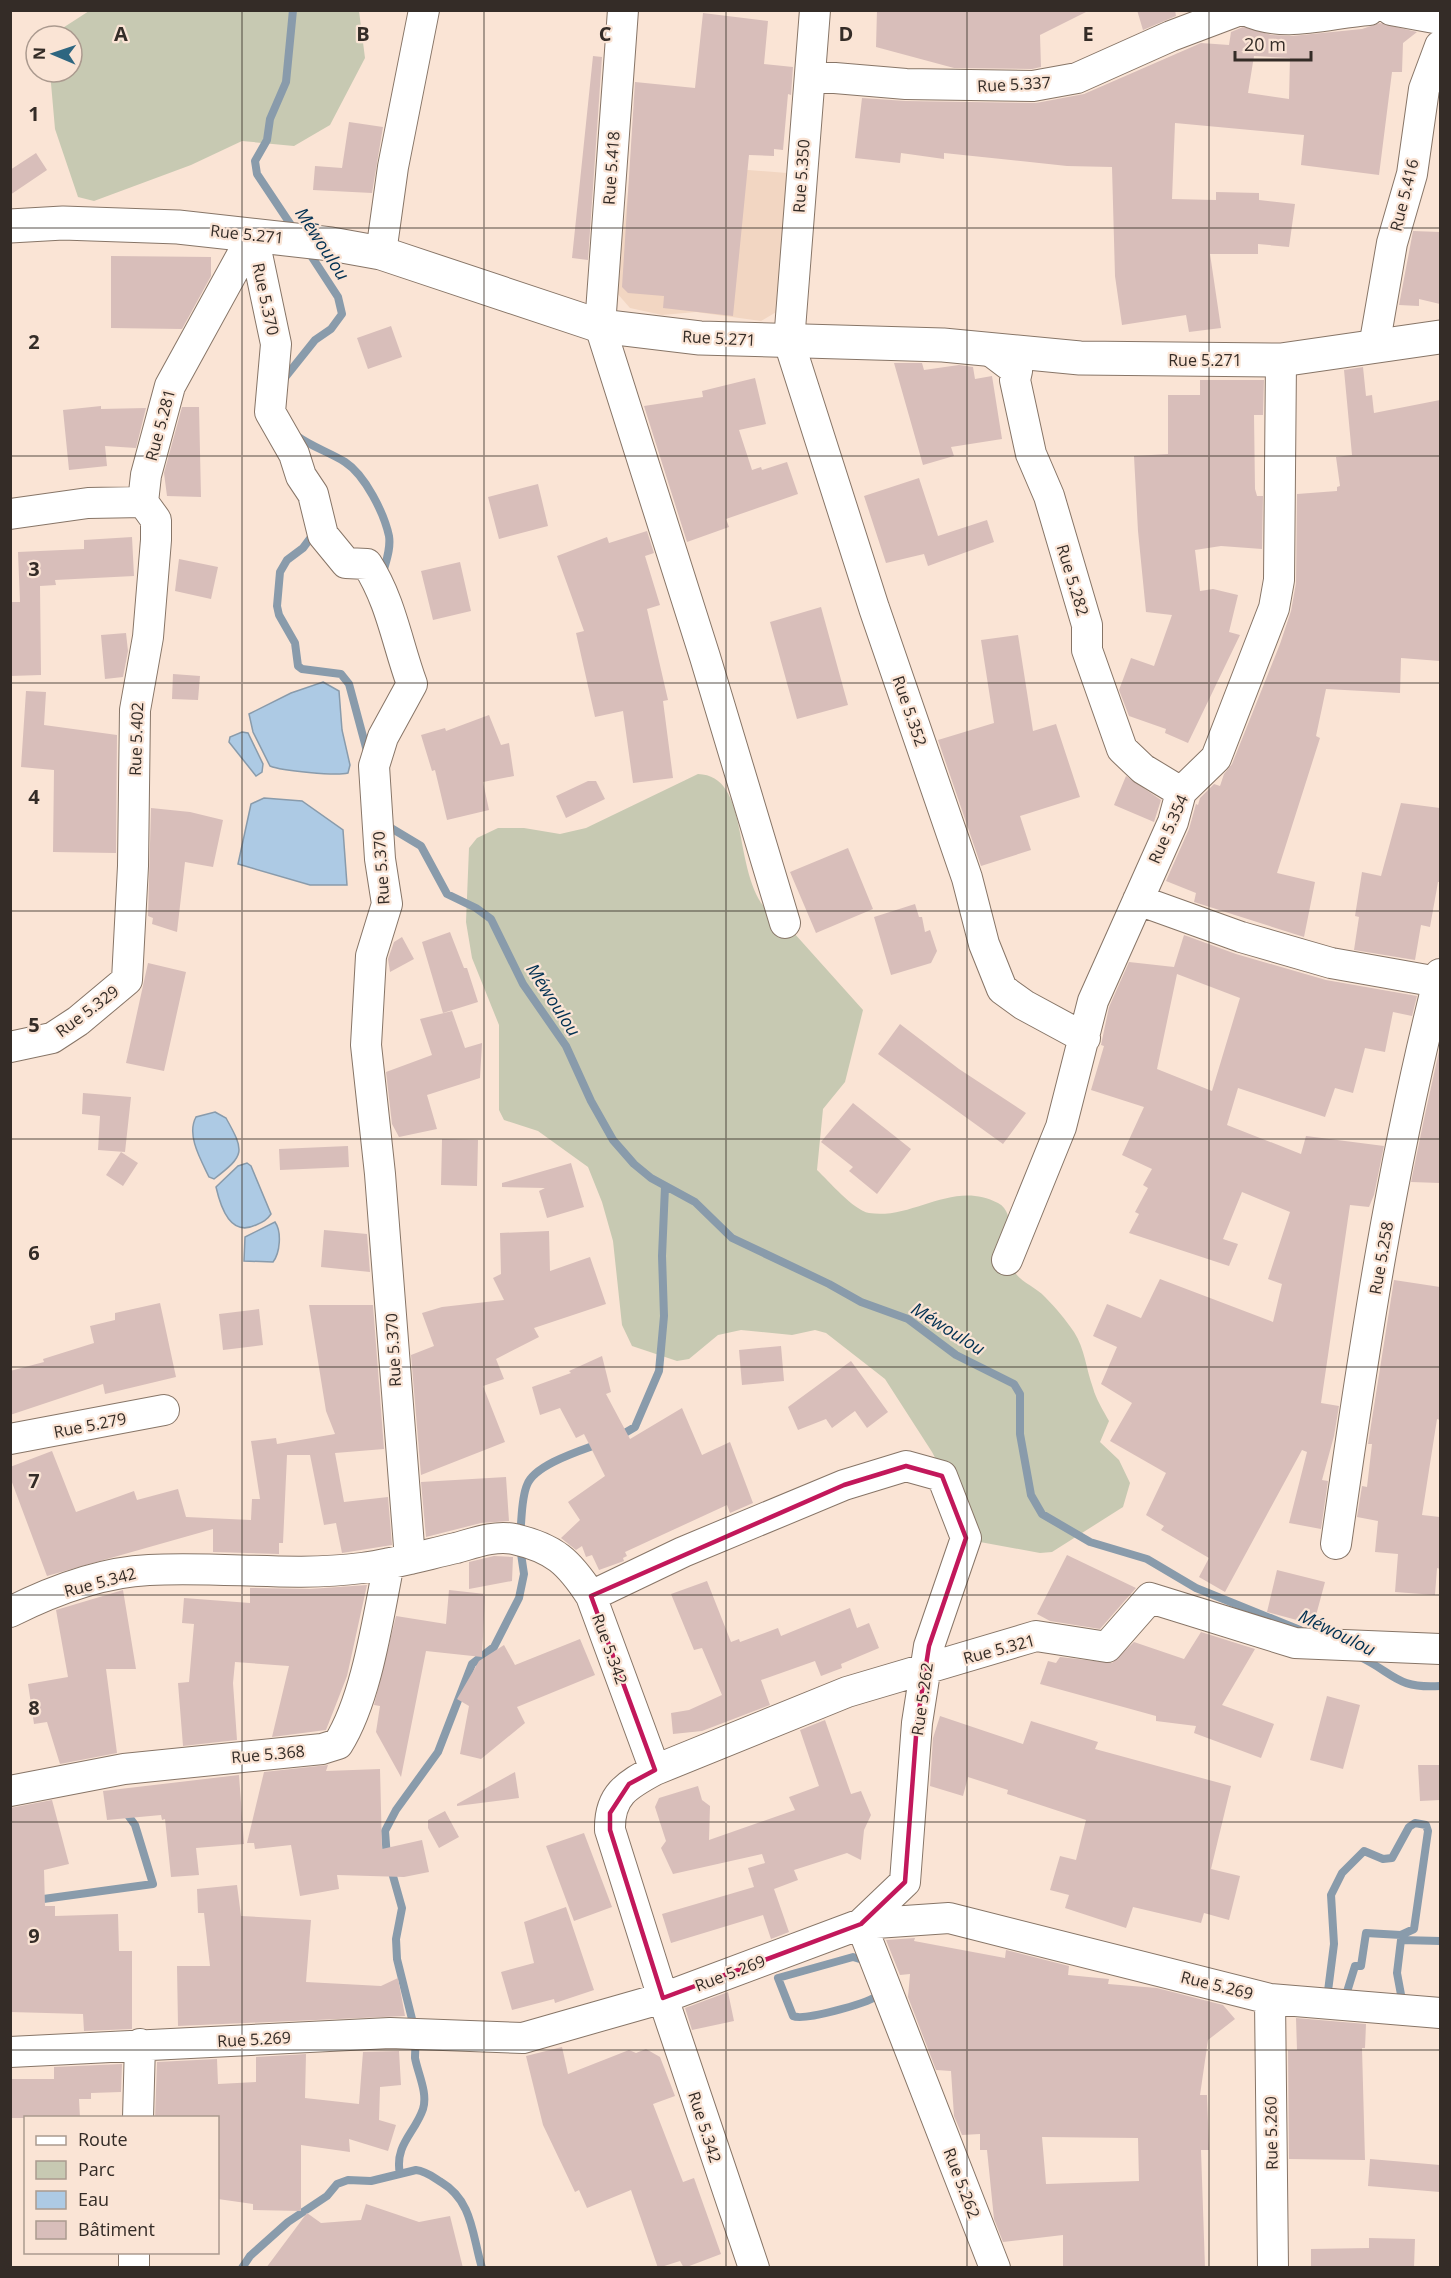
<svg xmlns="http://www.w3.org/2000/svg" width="1451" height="2278" font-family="'Open Sans',sans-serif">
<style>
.built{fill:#f2d6c2}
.green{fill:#c7c9b2}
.water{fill:#adcae4;stroke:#899bab;stroke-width:1.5}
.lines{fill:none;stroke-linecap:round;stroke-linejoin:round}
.stream{stroke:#899bab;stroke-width:8}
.building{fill:#d8beba;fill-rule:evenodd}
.street-casing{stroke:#877567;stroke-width:32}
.secondary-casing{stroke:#877567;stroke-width:35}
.street{stroke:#fff;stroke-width:30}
.secondary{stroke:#fff;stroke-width:33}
.marked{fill:none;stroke:#c2185b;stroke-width:4.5;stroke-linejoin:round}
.grid{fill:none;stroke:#342c27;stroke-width:1.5;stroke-opacity:0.55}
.labels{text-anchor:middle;stroke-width:4.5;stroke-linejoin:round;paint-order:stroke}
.street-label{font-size:16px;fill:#342c27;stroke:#fae4d5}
.water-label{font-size:18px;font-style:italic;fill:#003052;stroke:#fae4d5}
.grid-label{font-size:20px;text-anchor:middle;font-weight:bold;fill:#342c27;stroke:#fae4d5;stroke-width:4.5;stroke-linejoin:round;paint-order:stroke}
</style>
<rect width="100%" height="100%" fill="#fae4d5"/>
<path class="built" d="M641,83L710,167L799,174L783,308L761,321L696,312L662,315L630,308L616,292Z"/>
<path class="green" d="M89,11H359L365,58L330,125L294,146L242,141L191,165L94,201L78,197L55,129L50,72H72V36H54L55,33Z
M698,774C759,776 724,898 785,923L863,1010L845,1082L823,1109L817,1170C829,1181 853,1210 869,1213C913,1220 953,1179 998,1203C1018,1213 1005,1249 1012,1267C1017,1281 1035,1286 1045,1297C1055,1307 1066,1320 1074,1332C1085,1349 1086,1369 1093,1388C1096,1399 1103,1410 1109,1421L1100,1442L1119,1460L1130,1483L1123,1507L1052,1552L1040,1553L980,1542L932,1452L885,1379L826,1333L815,1330L792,1335L741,1330L718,1335L689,1359L677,1361L632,1346L622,1325L613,1241L602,1202L588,1167L538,1131L504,1120L499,1110V1025L472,958L466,922L469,848L477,838L498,828H524L560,834L586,828Z"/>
<path class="water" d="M323,682L339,691L342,730L350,765L348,773C336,776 282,771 270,766L253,732L249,714L291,693Z
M242,732L248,733L263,764L262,772L256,776L229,742L230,737Z
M264,798L302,801L343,830L347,885H310L238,864L251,804Z
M215,1112L226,1118C245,1152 245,1155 214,1179L209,1177C201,1160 186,1135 196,1117Z
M247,1163L251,1166L271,1214C267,1220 263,1222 256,1225C231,1237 221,1209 216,1187L238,1166Z
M275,1222C282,1232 280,1253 273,1262L244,1261L245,1237Z"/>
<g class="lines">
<path class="stream" d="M293,10L286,82L270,119L267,140L255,161L257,174L295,231
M283,380L315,340L331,329L342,314L338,297L308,251
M297,436C312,447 329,452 345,462C365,475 384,513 389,536C391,549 386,561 383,573
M315,532L303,548L287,560L280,572L277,606L279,615L295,643L298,666L302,669L341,674L349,684L368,755
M386,825L421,846L447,894L476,908L491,919L523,984L566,1046L591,1101L613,1140L634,1164L651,1178L695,1202L732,1238L829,1284L861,1302L908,1319L956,1355L1014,1384L1020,1394V1434L1031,1495L1042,1514L1090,1542L1147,1559L1196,1588L1300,1630
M618,1437L635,1427L659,1371L664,1316L662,1256L665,1187
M520,1535C522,1520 521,1499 527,1485C534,1465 579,1451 598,1444
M1360,1657C1394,1673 1396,1689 1440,1686
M1415,1823L1426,1825L1428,1831L1414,1929L1401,1935L1366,1933L1361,1966H1355L1346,1995L1328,1991L1334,1944L1331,1895L1342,1873L1364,1851L1383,1859L1392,1858L1409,1827Z
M387,1858L385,1831L396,1810L438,1752L472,1664L494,1647L519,1598L524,1574L520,1547
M391,1869L402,1908L396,1939L397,1959L414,2027
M36,1900L153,1884L135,1825L125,1811
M853,1957L863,1960L877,1990V1996C865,2004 804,2021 793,2016L778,1978Z
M1402,2000L1397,1973L1401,1940L1440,1941
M400,2174C394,2145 415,2133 423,2109C428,2093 418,2074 415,2058C415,2051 416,2045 415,2039
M242,2268L250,2256L288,2222L327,2196L337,2184L348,2180L371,2181L416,2170C426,2171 433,2177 441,2182C473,2201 472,2235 482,2268"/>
</g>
<path class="building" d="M877,10H1090L1040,35L1041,67L1032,69L954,68L876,47Z
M1137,10H1175L1176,16L1143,30Z
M703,13L768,21L764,64L793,67L791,95L788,94L783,150L774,149V156L749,155L733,316L663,308L664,296L628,293L622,287L635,82L695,88Z
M1380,23L1417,32L1403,43L1402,72H1392L1379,175L1301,165L1304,135L1175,123L1172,199L1216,200V192L1259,193V200L1295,204L1289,247L1258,244V254H1210L1221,328L1189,332L1186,315L1122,325L1115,276L1112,167L1067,166L944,153V159L901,153L900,163L855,158L862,98L906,101L1036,103L1084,94L1201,43L1229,45L1231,32L1243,27L1272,35L1292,36L1362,29ZM1254,56L1290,58L1289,99L1248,93Z
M593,56L602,57L588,260L572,258Z
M349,122L383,127L372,193L313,190L315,166L342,168Z
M36,153L47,170L10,195V170Z
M1413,231L1440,232V304L1419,299V306L1399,305Z
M111,256L211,257V276L182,329L111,328Z
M391,326L402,357L368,369L357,338Z
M894,363H922L924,370L959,365L973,367L975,379L992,376L1002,439L951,447L954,456L923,465Z
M1363,367L1366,396L1372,395L1374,413L1440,400V661L1401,658L1400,693L1326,689L1316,736L1320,738L1277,873L1315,882L1304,937L1194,902L1196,893L1166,881L1189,829L1196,804L1198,805L1200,798L1214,784L1220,786L1224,774L1232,764L1280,644L1291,611L1296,583L1297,494L1337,491V487L1340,486L1336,457L1352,455L1344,370Z
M755,378L766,424L739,430L752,470L761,467L762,470L787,462L798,494L726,519L729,527L687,542L644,406L703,397L702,391Z
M1200,380H1264L1263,415H1254L1255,489L1257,496H1263L1262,549L1221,546L1195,550L1200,591L1213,589L1238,595L1229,632L1240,635L1188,743L1165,733L1166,729L1129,716L1119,690L1131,658L1154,666L1172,615L1146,612L1138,531L1134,456L1168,454V395H1200Z
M101,406V409L146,408L136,448L105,446L107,466L69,470L63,410Z
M182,407H199L201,497L167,496L164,473Z
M919,478L938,536L987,520L994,542L928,566L924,554L886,563L864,496Z
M538,484L548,526L499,539L488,497Z
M647,531L654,553L645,556L660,605L647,609L668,700L663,701L673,778L633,783L623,711L595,717L576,633L584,631L557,556L607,537L609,543Z
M132,537L134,576L55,580L56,585L40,586L41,675L10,676V602H20L18,552L84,549V540Z
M179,559L218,567L211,599L175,591Z
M460,562L471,611L433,620L421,571Z
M821,607L848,705L797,719L770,622Z
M126,633L128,651L123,677L105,679L101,635Z
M1018,635L1033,731L1056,724L1080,797L1020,816L1031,850L981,866L938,740L994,723L981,640Z
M173,674L200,676L198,700L172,699Z
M26,691L46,692L44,725L117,735L116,853L53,852L54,770L21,767Z
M489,715L501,745L509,743L514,776L483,782L489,810L447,820L435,770L432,771L421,735L445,728L446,731Z
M1126,776L1161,800L1154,822L1114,805Z
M588,781H596L605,799L566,818L556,796Z
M1401,803L1440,808V882H1438L1430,927L1421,925L1415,960L1354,950L1359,917L1355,916L1362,872L1381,876Z
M151,808L190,812L223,820L213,867L185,862L177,932L152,924L153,918L148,916Z
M848,848L873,909L816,933L790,872Z
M915,904L919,917H922L925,932L930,930L937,951L931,963L891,975L874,917Z
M450,932L464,968H467L478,1002L443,1013L422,942Z
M1184,935L1236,954L1326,980L1417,996L1412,1016L1393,1012L1385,1052L1365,1048L1353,1093L1335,1088L1325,1117L1238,1088L1227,1125L1301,1154L1306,1136L1384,1146L1374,1195L1369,1207L1350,1205L1321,1403L1339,1406L1334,1436L1322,1480L1328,1481L1321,1529L1289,1523L1307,1452L1302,1450L1225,1592L1199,1577L1209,1558L1161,1530L1164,1526L1146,1515L1166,1473L1110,1441L1132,1403L1101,1384L1117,1347L1093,1336L1107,1304L1141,1318L1160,1279L1273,1322L1282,1284L1268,1279L1290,1212L1242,1192L1223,1239L1238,1244L1229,1266L1129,1233L1139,1214L1135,1212L1148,1188L1143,1185L1152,1169L1122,1155L1144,1107L1091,1090L1104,1046L1101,1045L1109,1007L1129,962L1174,967ZM1177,974L1240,998L1212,1091L1157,1069Z
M402,937L414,959L390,972L388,959L394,942Z
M148,963L186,972L164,1071L126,1063Z
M452,1011L465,1048L482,1043L480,1078L427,1095L437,1129L399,1137L392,1124L386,1072L432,1055L420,1019Z
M900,1024L959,1069L1026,1113L1003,1144L878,1054Z
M1439,1051L1440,1183L1411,1182L1424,1119Z
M83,1093L131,1097L125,1152L98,1150L100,1116L82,1114Z
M853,1103L911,1149L877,1194L849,1171L853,1167L821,1142Z
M442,1139L478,1140L477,1186L441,1185Z
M348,1146L349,1167L280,1170L279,1149Z
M121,1152L138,1163L123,1186L106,1175Z
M571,1163L584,1207L547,1218L539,1191L545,1188L502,1187V1183Z
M324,1230L367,1234L370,1272L321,1267Z
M549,1231L550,1271L590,1257L606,1304L534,1328L539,1337L496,1359L504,1379L483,1386L505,1442L421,1475L411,1355L434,1346L422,1313L442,1307L504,1300L493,1278L501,1274L500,1233Z
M1394,1280L1440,1287V1420L1437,1419L1422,1515L1440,1517V1569L1437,1568L1435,1595L1395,1592L1398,1554L1375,1552L1378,1521L1357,1517L1362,1486L1367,1487L1372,1444H1368Z
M160,1303L176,1377L105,1394L103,1384L10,1415V1371L44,1362L43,1359L94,1343L90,1326L115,1320V1313Z
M309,1305H373L384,1449L335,1453L344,1502L388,1497L392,1545L342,1553L336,1523L324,1525L310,1455H287L283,1543H279V1554L213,1552V1529L47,1576L10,1477V1467L52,1451L76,1512L134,1491L137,1500L178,1489L186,1517L251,1520L252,1499H260L251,1441L276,1438L277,1444L335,1434L326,1411Z
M259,1309L263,1345L223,1350L219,1314Z
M781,1346L784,1381L742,1385L739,1350Z
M602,1356L611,1392L606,1394L630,1439L682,1408L702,1455L730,1442L753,1503L730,1513L727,1505L625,1552L627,1556L623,1558L624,1561L599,1570L592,1555L586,1557L582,1546L576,1550L561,1538L580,1520L568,1502L605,1476L584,1434L576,1438L560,1408L540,1415L532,1387L571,1373L569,1371Z
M851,1361L888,1412L867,1428L855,1411L832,1428L826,1419L798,1430L788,1407Z
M506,1477L509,1521L481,1523L426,1537L421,1482Z
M1067,1555L1136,1588L1100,1629L1050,1621L1037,1614Z
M494,1556L513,1557L512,1581L469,1589V1562Z
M1277,1570L1325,1582L1315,1619L1306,1617L1304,1622L1267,1612Z
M707,1581L731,1642L739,1639L740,1642L778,1628L781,1636L850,1608L857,1628L869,1623L879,1648L841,1664L842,1668L821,1676L815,1661L761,1680L770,1705L702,1731L673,1734L671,1713L689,1710L722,1695L702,1648L694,1650L671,1594Z
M367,1585L347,1676L326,1730L272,1737L289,1666L235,1662L233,1683L237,1740L183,1746L178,1683L189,1682L194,1624L182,1623L184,1598L250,1603V1588L310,1589Z
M123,1590L136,1669H106L117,1753L60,1764L47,1722L34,1724L28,1684L68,1677L56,1610Z
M449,1590L485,1594L482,1657L426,1651L401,1777L376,1732L380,1706L374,1705L396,1616L446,1624Z
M1201,1632L1255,1649L1222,1705L1274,1724L1261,1758L1194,1733L1196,1726L1156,1721V1716L1040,1684L1048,1661L1056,1663L1060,1657L1112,1663L1134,1642L1184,1659Z
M580,1639L595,1675L517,1707L525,1723L481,1759L460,1754L469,1706L457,1699L479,1661L504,1645L515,1665Z
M1327,1696L1360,1705L1343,1769L1310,1760Z
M940,1716L1023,1744L1031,1721L1098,1742L1095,1749L1231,1786L1211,1869L1240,1876L1229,1920L1204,1913L1201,1923L1133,1907L1126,1928L1065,1908L1069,1895L1050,1890L1060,1856L1076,1860L1086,1820L1007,1794L1008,1790L968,1777L963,1796L930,1786L933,1738Z
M825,1720L851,1794L861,1791L871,1815L864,1830L861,1860L847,1853L794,1870L798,1880L774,1889L789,1932L771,1939L763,1915L671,1943L662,1914L754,1887L748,1868L765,1863L762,1854L673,1874L661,1848L666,1841L655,1807L659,1798L698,1786L702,1800L710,1806L709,1840L795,1810L789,1797L819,1786L800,1730Z
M328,1765L326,1771L380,1769L382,1849L422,1840L429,1872L404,1877L337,1875L339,1889L300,1896L291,1845L255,1849L254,1843H247L264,1772Z
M1418,1765H1440V1800L1420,1801Z
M515,1772L519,1798L457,1806V1804Z
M239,1775L244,1844L196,1848L199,1875L171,1877L165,1819L162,1820L161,1815L107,1820L103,1791Z
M52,1800L69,1864L44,1870L45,1906H55V1916L118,1914L119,1951H132V2029L84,2031L83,2014L10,2012V1808Z
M445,1811L459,1837L439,1848L428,1828V1820Z
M584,1833L612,1907L574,1921L546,1846Z
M237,1885L241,1916L311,1920L306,1982L381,1986L398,1978L405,2016L178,2026L177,1966H210L204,1913H198L197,1889Z
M566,1907L594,1990L555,2003L554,1999L512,2010L501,1972L534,1963L524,1922Z
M915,1938L914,1941L1005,1958L1006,1950L1069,1966L1068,1975L1109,1979L1108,1984L1157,1988L1223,2005L1235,2019L1208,2040L1200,2095H1207L1209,2150H1201L1205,2268H1063V2235L1003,2242L994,2219L987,2150H980V2134L962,2135L954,2116L951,2071L936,2070L908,1997L910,1974L900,1975L886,1940ZM1042,2137L1138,2138L1139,2181L1046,2184Z
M728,1992L734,2021L692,2030L685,2008Z
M1296,2018L1366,2024L1365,2048H1362L1365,2160L1289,2159L1288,2050H1297Z
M562,2047L568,2074L629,2050L636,2053L646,2049L660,2057L675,2096L653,2104L683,2182L694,2178L721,2254L684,2268L680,2261L658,2268L631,2190L587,2208L579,2190L575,2192L543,2125L526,2056Z
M399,2051L401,2085L380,2087L379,2120L396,2125L388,2151L349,2139L350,2152L301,2145V2211L253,2210V2204L218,2199V2118H155L157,2062L217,2059L218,2084L256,2082V2057L306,2054L305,2098L359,2104L363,2052Z
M122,2064L121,2092L91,2093V2099H79L80,2118H10V2079H54V2067Z
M1370,2159L1440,2165V2192L1368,2186Z
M366,2204L419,2222L450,2216L463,2268H266L307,2213L321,2223L361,2220Z
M1369,2238L1415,2239L1414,2268H1311V2249L1369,2248Z"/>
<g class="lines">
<defs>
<path id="street" d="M623,10L600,326L705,657L785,923
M815,10L789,342L874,608L967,878L984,944L1002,989L1024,1005L1085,1038
M1245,10C1284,29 1328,13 1369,10
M1391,10L1440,19
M811,76L906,84L1033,86L1077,78L1171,36L1240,10
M253,235L276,344L270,412L294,454L301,476L313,494L323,535L346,563L367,564C391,601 397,643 412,684L383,737L374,766L380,859L387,904L371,956L366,1045L380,1174L410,1559
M381,253L393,167L424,10
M1374,347L1392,243L1412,174L1424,89L1440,46
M992,352L1017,371L1015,380L1031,454L1049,496L1087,625V650L1122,749L1143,769L1181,792
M10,514L88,503L143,502L146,475L170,386L253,235
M1138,900L1241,937L1331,963L1438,982
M10,1047L52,1038L78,1021L127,980L133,866L135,710L148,637L156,540V520L143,502
M1007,1260L1061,1127L1093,1001L1173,822L1181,792L1216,758L1274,608L1279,580L1281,360
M10,1439L164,1410
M1336,1544C1363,1353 1392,1161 1440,974
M591,1596L683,1552L844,1485L906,1466L942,1476L966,1538L929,1646L917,1723L905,1882L861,1924L995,2268
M10,1612C52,1591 102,1572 149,1570C220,1566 292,1577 362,1568C394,1564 425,1555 456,1548C474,1543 495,1535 514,1539C554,1548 569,1562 591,1596L655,1770C627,1785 609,1795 610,1830L663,1998L754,2268
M655,1770L847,1692L1036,1636L1107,1647L1150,1598L1295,1643L1440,1649
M10,1791L124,1769L322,1749L338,1744C367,1698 378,1617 389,1563
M1270,1999L1273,2268
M10,2052L390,2033L523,2038L663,1998L861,1924L949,1918L1270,1999L1440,2013
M138,2118L140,2044
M134,2268V2252"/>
<path id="secondary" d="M10,226L63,223L178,227L331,244L381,253L600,326L700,338L943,345L1080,358L1281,360L1440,337"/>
</defs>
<use href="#street" class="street-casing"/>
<use href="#secondary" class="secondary-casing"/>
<use href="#street" class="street"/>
<use href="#secondary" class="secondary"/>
</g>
<path class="marked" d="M906,1466L942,1476L966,1538L929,1646L917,1723L905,1882L861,1924L663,1998L610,1830V1813L629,1784L655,1770L591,1596L844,1485Z"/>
<path class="grid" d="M242,10V2268M484,10V2268M726,10V2268M967,10V2268M1209,10V2268M10,228H1440M10,456H1440M10,683H1440M10,911H1440M10,1139H1440M10,1367H1440M10,1595H1440M10,1822H1440M10,2050H1440"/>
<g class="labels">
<g class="street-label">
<text transform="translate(1014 84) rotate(-3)" y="6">Rue 5.337</text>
<text transform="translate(611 168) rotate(-86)" y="6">Rue 5.418</text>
<text transform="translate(801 176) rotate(-86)" y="6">Rue 5.350</text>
<text transform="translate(1404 195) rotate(-76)" y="6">Rue 5.416</text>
<text transform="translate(247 234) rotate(6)" y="6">Rue 5.271</text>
<text transform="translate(266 299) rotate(78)" y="6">Rue 5.370</text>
<text transform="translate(719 338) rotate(3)" y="6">Rue 5.271</text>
<text x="1205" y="366">Rue 5.271</text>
<text transform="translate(160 425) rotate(-75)" y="6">Rue 5.281</text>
<text transform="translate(1073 580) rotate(73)" y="6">Rue 5.282</text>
<text transform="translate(910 711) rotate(71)" y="6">Rue 5.352</text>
<text transform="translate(136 739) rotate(-88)" y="6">Rue 5.402</text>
<text transform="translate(1168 829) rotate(-66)" y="6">Rue 5.354</text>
<text transform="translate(381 868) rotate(-94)" y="6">Rue 5.370</text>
<text transform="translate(87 1011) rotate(-37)" y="6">Rue 5.329</text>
<text transform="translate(1381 1258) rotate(-80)" y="6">Rue 5.258</text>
<text transform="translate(393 1350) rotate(-93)" y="6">Rue 5.370</text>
<text transform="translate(90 1425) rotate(-11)" y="6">Rue 5.279</text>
<text transform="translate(100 1582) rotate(-15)" y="6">Rue 5.342</text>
<text transform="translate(610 1649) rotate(70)" y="6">Rue 5.342</text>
<text transform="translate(999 1649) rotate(-15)" y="6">Rue 5.321</text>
<text transform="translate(922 1699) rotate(-82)" y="6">Rue 5.262</text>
<text transform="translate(268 1754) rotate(-5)" y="6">Rue 5.368</text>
<text transform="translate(730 1973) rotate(-21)" y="6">Rue 5.269</text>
<text transform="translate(1217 1985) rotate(14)" y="6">Rue 5.269</text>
<text transform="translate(254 2039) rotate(-3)" y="6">Rue 5.269</text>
<text transform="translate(705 2127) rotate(72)" y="6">Rue 5.342</text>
<text transform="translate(1271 2133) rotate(-91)" y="6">Rue 5.260</text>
<text transform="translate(962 2183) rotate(69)" y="6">Rue 5.262</text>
</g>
<g class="water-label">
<text transform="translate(322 244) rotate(57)" y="6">Méwoulou</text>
<text transform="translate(553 1000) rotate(57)" y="6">Méwoulou</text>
<text transform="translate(948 1329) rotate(32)" y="6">Méwoulou</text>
<text transform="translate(1337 1633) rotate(26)" y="6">Méwoulou</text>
</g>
</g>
<g class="grid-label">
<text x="121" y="41">A</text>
<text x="363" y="41">B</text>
<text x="605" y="41">C</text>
<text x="846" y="41">D</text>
<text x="1088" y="41">E</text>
<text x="34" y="121">1</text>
<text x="34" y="349">2</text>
<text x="34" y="576">3</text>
<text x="34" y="804">4</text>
<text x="34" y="1032">5</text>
<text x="34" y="1260">6</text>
<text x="34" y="1488">7</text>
<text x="34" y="1715">8</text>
<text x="34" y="1943">9</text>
</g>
<rect width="1451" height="2278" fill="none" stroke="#342c27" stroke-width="24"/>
<rect x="24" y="2116" width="195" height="138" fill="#fae4d5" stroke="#ab9a8f" stroke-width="1.5"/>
<rect x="36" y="2136" width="30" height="9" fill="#ffffff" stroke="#ab9a8f" stroke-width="1.5"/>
<text x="78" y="2146" font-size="18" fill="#342c27">Route</text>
<rect x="36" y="2161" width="30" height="18" fill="#c7c9b2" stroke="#ab9a8f" stroke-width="1.5"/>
<text x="78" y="2176" font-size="18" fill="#342c27">Parc</text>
<rect x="36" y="2191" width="30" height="18" fill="#adcae4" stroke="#ab9a8f" stroke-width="1.5"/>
<text x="78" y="2206" font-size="18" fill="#342c27">Eau</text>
<rect x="36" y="2221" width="30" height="18" fill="#d8beba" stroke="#ab9a8f" stroke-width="1.5"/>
<text x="78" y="2236" font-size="18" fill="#342c27">Bâtiment</text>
<g transform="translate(54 54) rotate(272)"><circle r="28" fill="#fae4d5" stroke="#ab9a8f" stroke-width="1.5"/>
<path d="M0-4.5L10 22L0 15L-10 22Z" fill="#2e6680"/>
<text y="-9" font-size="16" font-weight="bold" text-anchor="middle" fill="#342c27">N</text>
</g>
<path d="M1235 51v9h76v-9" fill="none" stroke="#342c27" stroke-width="3"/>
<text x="1244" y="51" font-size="18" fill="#342c27" stroke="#fae4d5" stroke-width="4.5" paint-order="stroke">20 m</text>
</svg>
